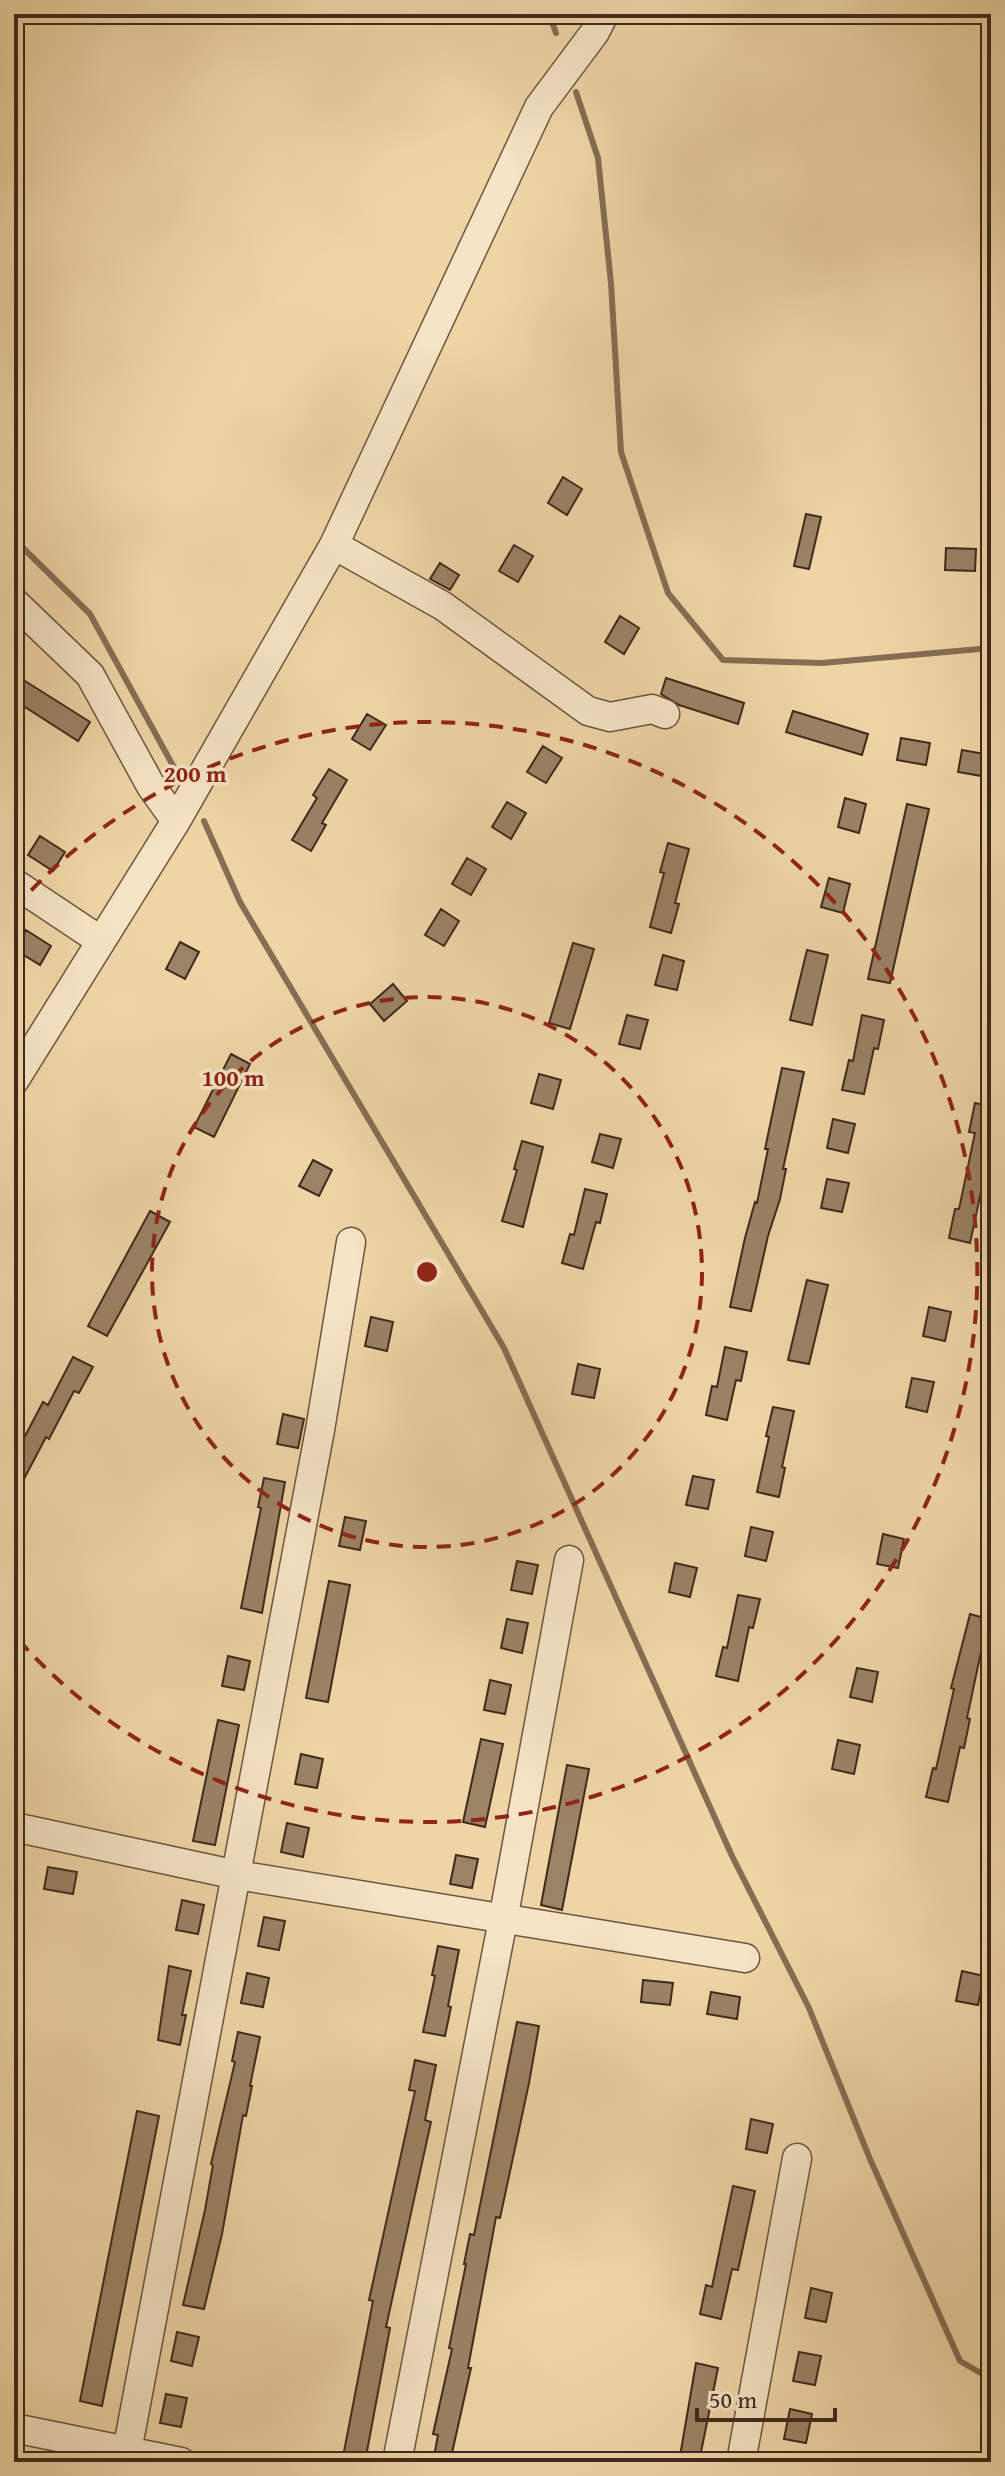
<svg xmlns="http://www.w3.org/2000/svg" width="1005" height="2476" font-family="'Gentium Book Plus',serif">
<style>
.lines{fill:none;stroke-linecap:round;stroke-linejoin:round}
.stream{stroke:#866e54;stroke-width:6}
.building{fill:#9b8365;stroke:#402a1e;stroke-width:2}
.minor-casing{stroke:#6c5540;stroke-width:31}
.minor{stroke:#f5e4c5;stroke-width:28}
.ring{fill:none;stroke:#8f2418;stroke-width:4;stroke-dasharray:14 10}
.centre{fill:#8f2418;stroke:#f5e4c5;stroke-width:4}
.ring-label{font-size:24px;text-anchor:middle;font-weight:bold;fill:#8f2418;stroke:#f5e4c5;stroke-width:7;stroke-linejoin:round;paint-order:stroke}
</style>
<rect width="100%" height="100%" fill="#efd5a6"/>
<filter id="stains"><feTurbulence type="fractalNoise" baseFrequency=".0025" numOctaves="4"/><feColorMatrix values="0 0 0 0 .2 0 0 0 0 .09 0 0 0 0 .02 0 0 0 .5 -.17"/></filter>
<radialGradient id="worn" r=".72"><stop offset=".6" stop-color="#630" stop-opacity="0"/><stop offset="1" stop-color="#630" stop-opacity=".3"/></radialGradient>
<g class="lines">
<path class="stream" d="M549,14L556,33
M576,92L598,158L611,283L621,452L668,593L723,660L822,663L991,648
M14,539L90,614L183,784
M204,821L240,902L504,1348L732,1856L809,2008L870,2159L960,2361L991,2379"/>
</g>
<path class="building" d="M563,477L582,489L567,515L548,503Z
M806,514L821,517L809,569L794,566Z
M514,545L533,556L518,582L499,571Z
M946,548L976,549L975,571L945,570Z
M440,563L459,575L450,590L430,579Z
M620,616L639,628L624,654L605,642Z
M14,674L90,722L78,741L14,700Z
M666,678L744,703L738,724L679,705L661,694Z
M793,711L868,734L862,755L786,732Z
M367,714L386,725L370,750L352,739Z
M901,738L930,743L926,765L897,760Z
M543,746L562,758L546,783L527,772Z
M962,750L991,755L987,777L958,772Z
M329,769L347,780L322,823L326,825L311,851L292,840L317,798L313,795Z
M845,798L866,804L859,833L838,827Z
M507,802L526,813L511,839L492,827Z
M907,804L929,809L890,983L868,979Z
M40,836L65,852L53,871L28,855Z
M668,843L689,849L675,903L679,904L671,933L650,927L664,873L660,872Z
M467,858L486,869L471,895L452,884Z
M829,878L850,884L843,913L821,907Z
M441,909L459,921L444,946L425,935Z
M26,930L51,946L40,965L14,949Z
M180,942L199,952L185,979L166,969Z
M573,943L594,949L570,1029L549,1023Z
M807,950L828,955L812,1025L790,1020Z
M663,955L684,961L677,990L655,985Z
M393,984L407,1001L384,1021L370,1004Z
M627,1015L648,1020L640,1049L619,1044Z
M862,1015L884,1020L878,1049L874,1048L864,1094L842,1090L849,1060L853,1061Z
M231,1054L250,1064L214,1137L194,1127Z
M782,1068L804,1072L783,1169H786L780,1199L768,1236L751,1311L730,1307L745,1238L755,1202L757,1203L768,1149H765Z
M539,1074L561,1080L553,1109L531,1103Z
M975,1103L991,1106V1135L986,1158L991,1159V1164L986,1188L982,1187L970,1243L949,1238L955,1209H959L975,1133L969,1132Z
M833,1119L855,1124L848,1153L827,1148Z
M600,1134L621,1139L613,1168L592,1162Z
M522,1141L543,1147L523,1227L502,1221L517,1170L514,1169Z
M313,1160L332,1170L319,1196L299,1186Z
M827,1179L849,1183L842,1212L821,1208Z
M585,1189L607,1194L600,1223L596,1222L583,1269L562,1263L570,1234L574,1235Z
M150,1211L170,1222L107,1336L88,1326Z
M807,1280L828,1285L809,1364L788,1360Z
M929,1307L951,1312L945,1341L923,1336Z
M371,1317L393,1322L387,1351L365,1346Z
M725,1347L747,1352L741,1381L736,1380L727,1420L706,1415L712,1386L717,1387Z
M73,1357L93,1367L79,1393L74,1391L49,1439L46,1437L14,1498V1457L43,1402L48,1405Z
M578,1364L600,1369L594,1398L572,1394Z
M912,1378L934,1382L927,1412L906,1407Z
M773,1407L794,1411L782,1467L785,1468L779,1497L757,1492L769,1437L766,1436Z
M283,1414L304,1419L298,1448L277,1444Z
M693,1476L714,1480L708,1509L686,1505Z
M264,1478L285,1482L262,1613L241,1608L261,1508L258,1507Z
M345,1517L366,1521L360,1550L339,1546Z
M751,1527L773,1532L766,1561L745,1556Z
M883,1534L904,1539L898,1568L877,1564Z
M517,1561L538,1565L532,1594L511,1590Z
M675,1563L697,1568L690,1597L669,1592Z
M329,1581L350,1585L328,1702L306,1698Z
M738,1595L760,1599L753,1628L749,1627L738,1681L716,1676L723,1647L727,1648Z
M970,1614L991,1620L985,1648L982,1647L967,1718L970,1719L964,1748L960,1747L948,1802L926,1797L933,1768L936,1769L954,1689L951,1688Z
M507,1619L528,1623L522,1653L501,1648Z
M228,1656L250,1661L244,1690L222,1686Z
M857,1668L878,1672L872,1702L850,1697Z
M490,1680L511,1685L505,1714L484,1710Z
M218,1720L239,1725L215,1845L193,1841Z
M481,1739L503,1744L485,1827L463,1822Z
M838,1740L860,1745L854,1774L832,1769Z
M301,1754L323,1759L317,1788L295,1784Z
M567,1765L589,1769L562,1910L541,1905Z
M287,1823L309,1828L303,1857L281,1852Z
M456,1855L478,1859L472,1888L450,1884Z
M48,1867L77,1872L73,1894L44,1889Z
M182,1900L204,1905L198,1934L176,1930Z
M264,1917L285,1921L279,1950L258,1946Z
M438,1946L459,1950L448,2006L451,2007L445,2036L423,2032L435,1976L432,1975Z
M169,1966L191,1971L182,2015H186L180,2045L158,2040Z
M962,1971L984,1976L978,2005L956,2001Z
M247,1973L269,1978L263,2007L241,2003Z
M643,1980L673,1983L670,2005L641,2002Z
M711,1992L740,1997L737,2019L707,2014Z
M517,2022L539,2026L529,2083L500,2218L496,2217L468,2368H471L450,2462H433L438,2435L433,2434L452,2349L449,2348L466,2264H464L470,2234L474,2235Z
M238,2032L260,2037L250,2086H252L246,2116L243,2115L222,2234L204,2309L183,2305L205,2210L213,2165L211,2164L235,2062L232,2061Z
M415,2060L436,2065L425,2120L431,2122L386,2327L390,2328L365,2462H342L373,2301L369,2300L415,2091L409,2090Z
M137,2111L159,2116L102,2406L80,2401Z
M751,2119L773,2124L767,2153L746,2149Z
M733,2186L755,2191L738,2270L732,2269L721,2319L700,2314L706,2285L712,2287Z
M811,2288L832,2293L826,2322L805,2318Z
M177,2332L199,2337L192,2366L171,2361Z
M799,2352L821,2356L815,2385L793,2381Z
M696,2363L718,2368L699,2462H679Z
M166,2394L187,2398L181,2427L160,2423Z
M790,2409L812,2414L806,2443L784,2439Z"/>
<g class="lines">
<defs>
<path id="minor" d="M334,545L443,606L588,711L610,717L652,709L665,714
M14,602L90,675L151,786L176,821
M14,883L101,941
M14,1081L176,821L334,545L539,107L595,32L604,14
M14,1827L237,1875L745,1958
M14,2428L181,2462
M125,2462L320,1430L351,1242
M397,2462L503,1920L569,1560
M741,2462L797,2158"/>
</defs>
<use href="#minor" class="minor-casing"/>
<use href="#minor" class="minor"/>
</g>
<g class="ring">
<circle cx="427" cy="1272" r="275"/>
<path d="M15 908A550 550 0 1 1 15 1636"/>
</g>
<circle cx="427" cy="1272" r="12" class="centre"/>
<g class="ring-label">
<text x="195" y="782">200 m</text>
<text x="233" y="1086">100 m</text>
</g>
<rect width="1005" height="2476" fill="none" stroke="#efd5a6" stroke-width="48"/>
<rect x="16" y="16" width="973" height="2444" fill="none" stroke="#402a1e" stroke-width="4"/>
<rect x="24" y="24" width="957" height="2428" fill="none" stroke="#402a1e" stroke-width="2"/>
<path d="M697 2408v12h138v-12" fill="none" stroke="#402a1e" stroke-width="4"/>
<text x="709" y="2408" font-size="24" fill="#402a1e" stroke="#f5e4c5" stroke-width="6" paint-order="stroke">50 m</text>
<rect width="100%" height="100%" filter="url(#stains)"/>
<rect width="100%" height="100%" fill="url(#worn)"/>
</svg>
